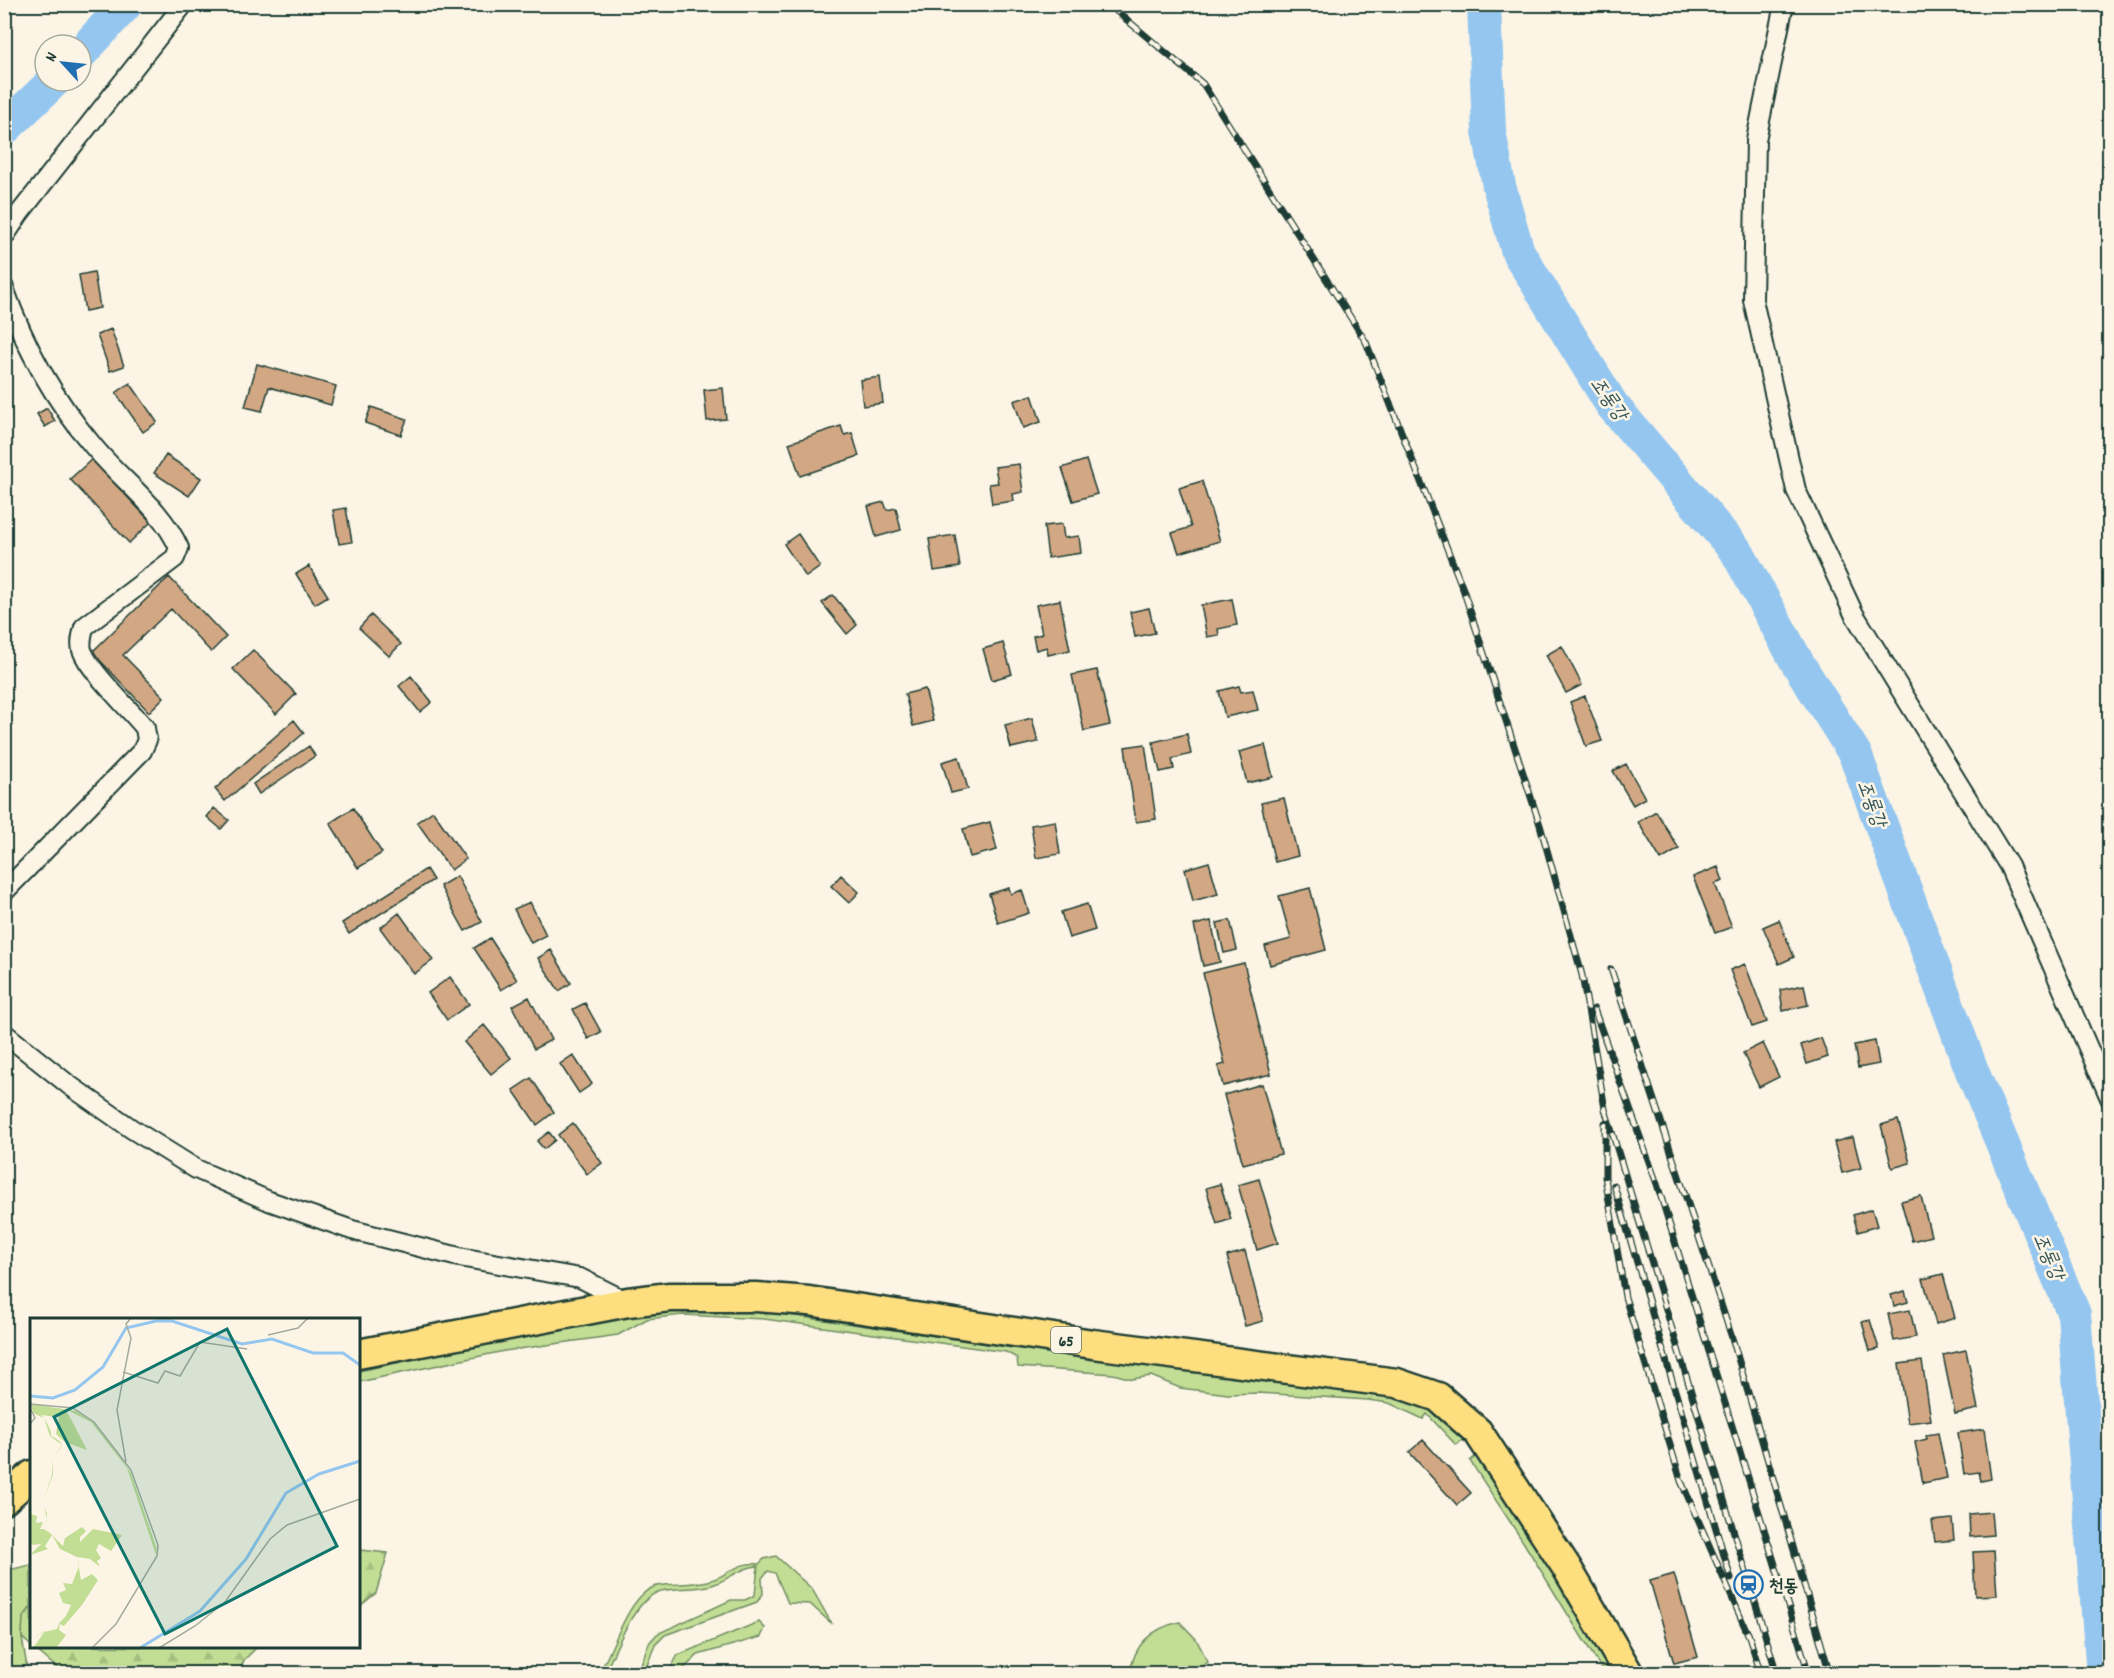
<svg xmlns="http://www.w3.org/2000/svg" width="2114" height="1678" font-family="Dekko,'Poor Story',sans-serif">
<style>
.green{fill:#c2dd94;stroke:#708d64;stroke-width:1.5}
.forest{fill:url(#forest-firs);stroke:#708d64;stroke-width:1.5}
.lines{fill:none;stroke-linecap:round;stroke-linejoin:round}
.river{stroke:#94c6f0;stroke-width:34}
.building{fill:#d2a884;stroke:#1f3d34;stroke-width:1.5}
.street-casing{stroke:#1f3d34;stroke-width:22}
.primary-casing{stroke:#1f3d34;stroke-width:33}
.street{stroke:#fcf5e5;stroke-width:18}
.primary{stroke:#fedf80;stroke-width:28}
.rail-casing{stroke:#1f3d34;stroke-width:7}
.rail{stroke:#fcf5e5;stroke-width:4.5;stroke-dasharray:14;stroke-linecap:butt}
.labels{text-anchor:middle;stroke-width:5;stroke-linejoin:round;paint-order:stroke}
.shield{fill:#fcf5e5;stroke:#617469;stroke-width:1.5}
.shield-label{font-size:16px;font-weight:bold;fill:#1f3d34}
.poi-label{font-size:18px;font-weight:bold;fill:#1f3d34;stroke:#fcf5e5;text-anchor:start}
.water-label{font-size:20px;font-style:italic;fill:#36585a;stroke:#fcf5e5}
.inset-river{fill:none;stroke:#94c6f0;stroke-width:3}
.inset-road{fill:none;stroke:#a4ab9e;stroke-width:1.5}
.view{fill:#0f766e;fill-opacity:0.15;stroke:#0f766e;stroke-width:3}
.inset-edge{fill:none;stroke:#1f3d34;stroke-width:3}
</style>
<defs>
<pattern id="forest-firs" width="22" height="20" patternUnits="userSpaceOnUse" patternTransform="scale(1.5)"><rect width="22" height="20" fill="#c2dd94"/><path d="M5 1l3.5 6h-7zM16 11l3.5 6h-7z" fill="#a6bf80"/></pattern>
</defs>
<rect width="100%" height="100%" fill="#fcf5e5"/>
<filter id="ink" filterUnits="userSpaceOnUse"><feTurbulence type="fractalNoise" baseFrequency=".0167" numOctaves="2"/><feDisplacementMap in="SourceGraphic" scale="12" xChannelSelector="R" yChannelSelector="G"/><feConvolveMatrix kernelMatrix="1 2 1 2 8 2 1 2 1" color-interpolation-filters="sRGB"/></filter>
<g filter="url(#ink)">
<path class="green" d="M687,1308L766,1312L968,1340L1375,1389L1425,1403L1465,1438L1456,1445L1427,1414L1423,1419L1389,1403L1368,1400L1258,1393L1228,1394L1180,1388L1151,1376L1132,1379L1113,1374L1018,1367L1017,1358L1006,1352L764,1319L683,1315L647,1319L618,1335L504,1351L359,1382V1371L578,1324Z
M1480,1453L1619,1673H1604L1522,1540L1470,1461Z
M776,1556L812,1589L832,1624L810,1604L788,1603L775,1573L768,1571L762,1578L763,1594L757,1602L665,1635L655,1645L644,1673H638L649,1643L657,1634L731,1600H745L755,1595L758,1566C741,1567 728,1580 712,1585C695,1590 677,1587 661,1591C634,1598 616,1650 605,1673H599C613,1651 629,1592 657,1586C674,1583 691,1585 708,1581C727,1577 739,1560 759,1564L764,1559Z
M31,1565V1607L23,1618L22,1638L28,1673H5L4,1571Z
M759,1622L765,1628L761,1637L698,1655L679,1673H668L678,1655Z
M1180,1622L1196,1639L1208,1662L1194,1673H1130C1134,1644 1152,1628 1180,1622Z"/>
<path class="forest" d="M359,1550L388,1553L376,1593L359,1607Z
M31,1607L32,1646L257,1647L244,1660L239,1673H63L22,1638L23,1618Z"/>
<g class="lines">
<path class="river" d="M1484,4L1489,131L1499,186L1518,252L1612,405L1737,552L1797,662L1855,754L1972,1071L2074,1314L2103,1674
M81,53L126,4
M4,129L54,81"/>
</g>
<path class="building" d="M94,272L100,308L85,311L79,275Z
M111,329L124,366L110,371L97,335Z
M257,364L336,386L331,405L269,387L262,411L245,407Z
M880,377L883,403L863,406L860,380Z
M130,383L157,422L143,432L116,393Z
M723,388L726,419L707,421L704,390Z
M1032,395L1041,422L1023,428L1014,401Z
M371,407L407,419L401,435L365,423Z
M47,408L55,421L45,427L37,414Z
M841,426L844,435L852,433L859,456L800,476L789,443Z
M166,455L201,478L189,496L154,473Z
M92,459L151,522L129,543L70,479Z
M1086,460L1097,494L1073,501L1062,468Z
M1019,464L1023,492L1013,494L1014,501L992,504L989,484L998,483L995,467Z
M1202,481L1220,541L1179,553L1172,533L1191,527L1179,488Z
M884,502L887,510L896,508L901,530L876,537L868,506Z
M346,508L352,542L339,544L333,510Z
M1062,524L1064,538L1079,536L1081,553L1048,558L1044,526Z
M798,534L820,567L806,577L784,544Z
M955,535L960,567L934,571L929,539Z
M309,566L328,596L315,604L296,574Z
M169,577L226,637L211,652L171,609L123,655L164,697L149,712L92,652Z
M833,595L857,625L847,634L822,603Z
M1232,599L1237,625L1218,629L1219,635L1207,637L1201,605Z
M1060,600L1070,650L1048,655L1047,647L1036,650L1033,636L1042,634L1036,605Z
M1149,608L1155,633L1135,637L1130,612Z
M371,615L401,644L389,656L359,628Z
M1003,643L1012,674L992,680L983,649Z
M1562,646L1582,685L1566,693L1546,655Z
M253,650L296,694L276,714L233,669Z
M1097,670L1110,725L1084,731L1072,675Z
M411,676L432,702L420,712L399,686Z
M1239,686L1241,692L1253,690L1258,710L1225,717L1219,691Z
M925,689L933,721L913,726L905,694Z
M1585,696L1602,741L1586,746L1570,702Z
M1032,718L1038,742L1011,748L1005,725Z
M294,720L304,733L225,801L215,789Z
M1187,734L1191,754L1172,759L1174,769L1160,772L1153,742Z
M1145,744L1156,819L1136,822L1125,747Z
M1265,745L1273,777L1247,783L1239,752Z
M309,746L315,756L259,794L253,784Z
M959,757L968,789L951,793L942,762Z
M1626,764L1645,798L1633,805L1613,771Z
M1284,798L1298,856L1275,862L1261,803Z
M214,808L229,820L221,829L207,817Z
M353,808L382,853L358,868L330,823Z
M433,811L466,859L451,870L417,822Z
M1656,811L1679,849L1661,860L1638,822Z
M1055,821L1060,854L1036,858L1031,825Z
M990,822L997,850L970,857L963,829Z
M1209,862L1218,894L1193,901L1185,869Z
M1718,867L1723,881L1715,884L1732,927L1715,933L1693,877Z
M426,869L433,880L349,934L342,923Z
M841,875L859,892L849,903L831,886Z
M457,876L482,922L465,931L440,886Z
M1009,888L1011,894L1022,890L1029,913L998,923L989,894Z
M1310,888L1326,950L1270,965L1265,946L1291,939L1279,896Z
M530,902L546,935L531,943L514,909Z
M1087,904L1095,930L1069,938L1061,912Z
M399,913L433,960L414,974L380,928Z
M1230,920L1237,950L1224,953L1217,923Z
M1779,920L1794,957L1779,964L1763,927Z
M1211,921L1220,962L1203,966L1194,925Z
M490,938L517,980L501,990L474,948Z
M551,950L571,983L559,991L538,958Z
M1244,963L1271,1074L1223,1086L1218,1066L1225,1064L1203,973Z
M1745,964L1767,1022L1752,1027L1730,970Z
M450,977L469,1004L447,1020L428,993Z
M1804,985L1808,1005L1783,1011L1780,990Z
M529,997L551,1040L534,1049L512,1006Z
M585,1003L601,1032L588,1039L573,1009Z
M484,1025L511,1058L491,1074L464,1042Z
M1821,1038L1828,1057L1807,1064L1801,1045Z
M1875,1041L1879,1064L1858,1068L1854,1045Z
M1763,1043L1779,1077L1759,1087L1743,1053Z
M573,1055L592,1084L579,1093L560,1064Z
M531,1078L554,1112L537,1125L513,1090Z
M1262,1084L1281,1154L1243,1164L1224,1095Z
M1898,1120L1910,1163L1892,1168L1881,1125Z
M573,1123L602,1163L587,1174L558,1135Z
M549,1132L555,1140L544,1149L537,1141Z
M1853,1137L1861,1168L1842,1173L1834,1142Z
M1259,1179L1278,1243L1257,1250L1238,1185Z
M1220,1184L1231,1219L1217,1224L1206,1188Z
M1921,1196L1931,1236L1912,1241L1901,1201Z
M1872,1209L1877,1226L1858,1232L1853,1215Z
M1245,1251L1263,1321L1245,1326L1227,1256Z
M1943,1274L1955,1318L1936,1324L1923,1279Z
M1905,1291L1908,1302L1894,1306L1891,1295Z
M1910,1310L1916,1337L1894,1341L1888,1314Z
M1870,1320L1879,1349L1870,1351L1862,1322Z
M1966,1350L1978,1409L1955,1414L1943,1355Z
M1922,1361L1931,1420L1908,1423L1899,1364Z
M1984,1429L1991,1479L1981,1481L1979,1472L1964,1474L1958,1433Z
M1938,1433L1947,1478L1923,1483L1915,1442L1927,1439L1926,1435Z
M1423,1440L1471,1493L1457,1505L1409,1452Z
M1991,1512L1993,1535L1970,1537L1969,1514Z
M1952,1519L1954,1540L1935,1542L1932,1521Z
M1994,1551L1997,1595L1975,1596L1973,1552Z
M1674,1574L1698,1657L1674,1663L1650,1581Z"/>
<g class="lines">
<defs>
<path id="street" d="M1784,4L1756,140L1753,300L1796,490L1854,614L2009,866L2110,1098
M4,237L19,214L184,4
M4,288C24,345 55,401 94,447C122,481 161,507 179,548L175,558L84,627C82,636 80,642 82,650C89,671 130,709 145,728L147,740L142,751L4,892
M4,1033L69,1085L132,1129L196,1169L269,1201L352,1230L459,1257L580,1278L628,1302"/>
<path id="primary" d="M358,1354L628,1302L670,1297H756L809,1301L1093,1344L1397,1383L1438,1397L1478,1432L1567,1568L1629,1674
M4,1500L32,1475"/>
</defs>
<use href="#street" class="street-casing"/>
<use href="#primary" class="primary-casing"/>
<use href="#street" class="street"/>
<use href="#primary" class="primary"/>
<defs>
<path id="rail" d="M1108,4L1203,84L1366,342L1463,589L1540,825L1582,975L1605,1109L1777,1674
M1611,969L1733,1341L1830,1674
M1594,1009L1657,1184L1809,1674
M1605,1123V1177L1625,1297L1681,1481L1751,1641
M1614,1185L1731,1579
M1748,1633L1761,1674"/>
</defs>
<use href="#rail" class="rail-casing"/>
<use href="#rail" class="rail"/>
</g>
</g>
<defs>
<symbol id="station-ring" viewBox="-11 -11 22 22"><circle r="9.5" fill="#fcf5e5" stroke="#1f6fb2" stroke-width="1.5"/><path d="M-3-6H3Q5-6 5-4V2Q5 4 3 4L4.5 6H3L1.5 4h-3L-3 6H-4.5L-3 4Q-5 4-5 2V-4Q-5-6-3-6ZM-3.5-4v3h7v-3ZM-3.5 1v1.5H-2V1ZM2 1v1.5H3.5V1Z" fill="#1f6fb2"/></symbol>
</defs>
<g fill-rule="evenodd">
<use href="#station-ring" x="1732" y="1568" width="33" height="33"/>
</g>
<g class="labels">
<rect class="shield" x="1051" y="1327" width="30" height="26" rx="4.5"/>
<g class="shield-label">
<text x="1066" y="1346">65</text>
</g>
<g class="poi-label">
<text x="1769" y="1591">천동</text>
</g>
<g class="water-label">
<text transform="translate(1610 398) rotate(55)" y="7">조롱강</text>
<text transform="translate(1873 803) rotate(70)" y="7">조롱강</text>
<text transform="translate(2050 1256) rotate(67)" y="7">조롱강</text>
</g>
</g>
<g transform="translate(30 1318)">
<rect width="330" height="330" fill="#fcf5e5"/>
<path d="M8,87L46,93L63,104L91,140L101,155L127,231L126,237L97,150L61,104L35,91L41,101L11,97L14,100L19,109L21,114V118L23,119L28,122L31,125L32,128L30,131L23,141V157L14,180V188L17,196V202L14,211L20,215L33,228L35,220L52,209L56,213L50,219V224L63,211L92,217L81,233L69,226L66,232L71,240L67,243L70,249L60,241L47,239L51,262L62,256L68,262L52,287L34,308L30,306L29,312L36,317L26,330H3L15,313L11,315L4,323L0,325L4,323L9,317L14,314L27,311L30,304L36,298L41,287L33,285L29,275L36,272L33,265L42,266L49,248L47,239L30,231L22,217L15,228L18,231L0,237L11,226L0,227V196L7,198L6,205L13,204L10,211H14L17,201L14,188V180L22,157L23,141L32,127L20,118L14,100L3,95L1,87Z" fill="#c2dd94"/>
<path d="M29,99L41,101L57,132L35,124L26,116Z" fill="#c2dd94"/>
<path class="inset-river" d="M0,78L23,80L45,72L73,49L96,10L126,3H142L212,26L242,21L283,35H313L330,47M110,330L170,293L216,241L256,175L289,156L330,143"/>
<path class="inset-road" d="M238,17L268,10L278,0M93,54L128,65L135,53L150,58L170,24L217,31M0,86L43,90L64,104L101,152L128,227L127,238L86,306L62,330M0,90L5,100L0,106M96,144L87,92L101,20L96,6L101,0M129,330L165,308L195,284L240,221L257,207L330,181"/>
<path class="view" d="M197,11L307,228L135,316L24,99Z"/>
<rect width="330" height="330" class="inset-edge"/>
</g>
<rect width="2114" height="1678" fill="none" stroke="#fcf5e5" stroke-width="24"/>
<rect x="12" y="12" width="2090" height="1654" fill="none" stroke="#1f3d34" stroke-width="2" filter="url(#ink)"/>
<g transform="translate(63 63) rotate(297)"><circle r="28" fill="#fcf5e5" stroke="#a4ab9e" stroke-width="1.5"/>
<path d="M0-4.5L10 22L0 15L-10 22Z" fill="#1f6fb2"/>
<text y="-9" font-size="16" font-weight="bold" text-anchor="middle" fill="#1f3d34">N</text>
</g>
</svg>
